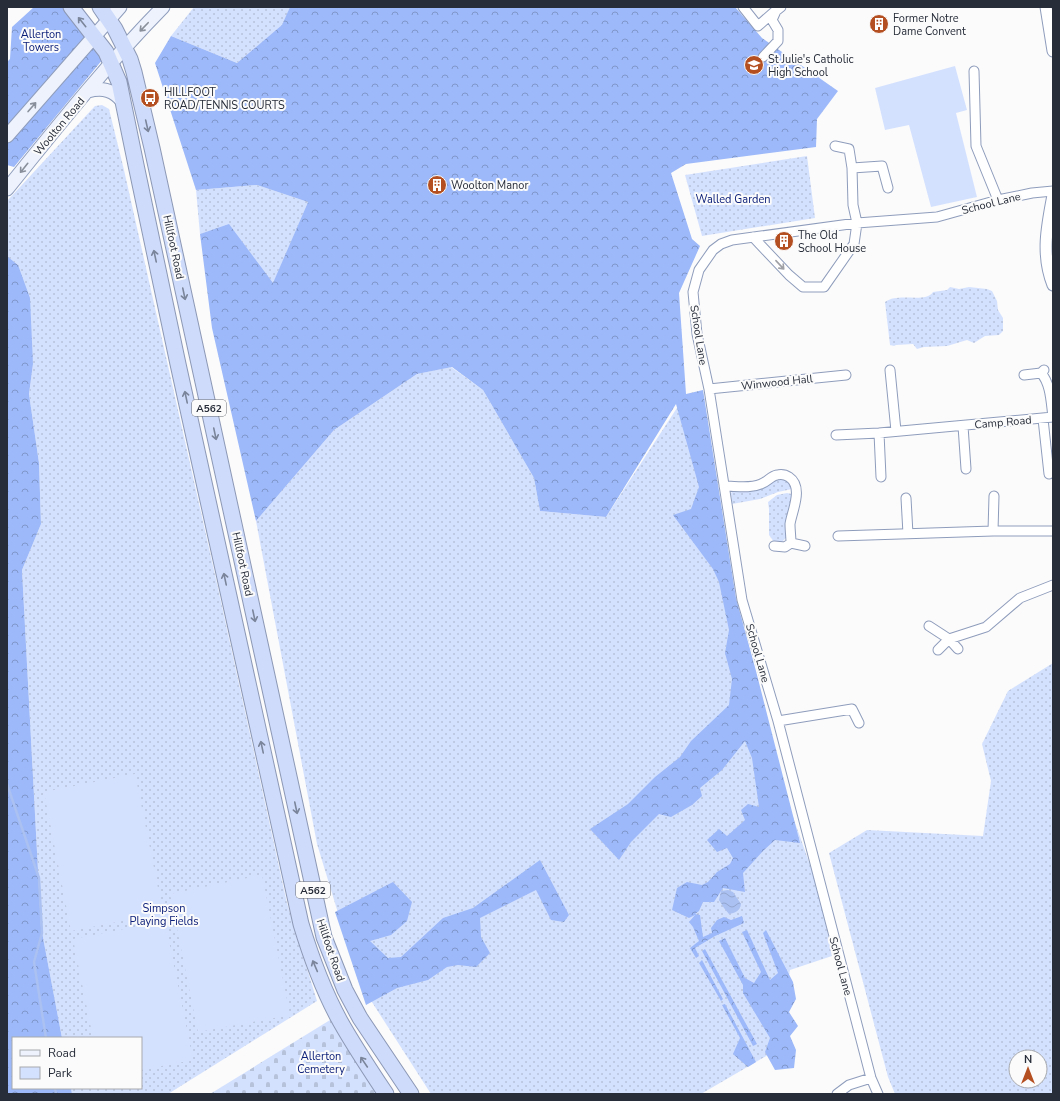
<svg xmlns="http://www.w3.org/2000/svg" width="1060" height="1101" font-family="'Nunito Sans',sans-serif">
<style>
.green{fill:url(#green-dots);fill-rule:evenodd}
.forest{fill:url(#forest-crowns)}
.cemetery{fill:url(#cemetery-stones)}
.pitch{fill:#d4e1fe}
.water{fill:url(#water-waves)}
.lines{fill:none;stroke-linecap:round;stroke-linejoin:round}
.stream{stroke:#abc1f1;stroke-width:2.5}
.minor-casing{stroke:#8f9dbc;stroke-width:11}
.tertiary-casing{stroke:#8f9dbc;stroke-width:13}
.secondary-casing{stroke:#8f9dbc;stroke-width:15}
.trunk-casing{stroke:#8c98b5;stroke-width:17}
.minor{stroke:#fff;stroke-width:9}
.tertiary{stroke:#fff;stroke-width:11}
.secondary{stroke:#edf2fd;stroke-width:13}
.trunk{stroke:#cedbfa;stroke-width:15}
.oneway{stroke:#7a849a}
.oneway2{stroke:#8a909b}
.oneway3{stroke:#9ea0a6}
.labels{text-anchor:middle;stroke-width:4;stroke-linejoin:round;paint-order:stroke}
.shield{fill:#fbfbfb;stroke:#676b73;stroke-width:1}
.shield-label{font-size:10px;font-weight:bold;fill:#272d39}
.poi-label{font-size:11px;fill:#272d39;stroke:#fbfbfb;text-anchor:start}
.park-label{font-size:11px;fill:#0e217a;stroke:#fbfbfb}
.street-label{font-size:11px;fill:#272d39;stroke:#fbfbfb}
</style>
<defs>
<pattern id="green-dots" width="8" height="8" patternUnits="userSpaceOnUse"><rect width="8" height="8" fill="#d4e1fe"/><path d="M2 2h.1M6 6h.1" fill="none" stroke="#b6c1da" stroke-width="1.8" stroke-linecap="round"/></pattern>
<pattern id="forest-crowns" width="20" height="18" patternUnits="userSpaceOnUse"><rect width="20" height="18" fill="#9db9f9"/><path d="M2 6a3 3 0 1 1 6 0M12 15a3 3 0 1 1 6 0" fill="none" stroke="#8097cb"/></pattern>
<pattern id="cemetery-stones" width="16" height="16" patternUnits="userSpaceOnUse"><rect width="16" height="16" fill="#d4e1fe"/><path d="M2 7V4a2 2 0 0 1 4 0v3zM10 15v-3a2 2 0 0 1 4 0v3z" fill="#b6c1da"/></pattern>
<pattern id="water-waves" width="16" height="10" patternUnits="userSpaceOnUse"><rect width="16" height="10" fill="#abc1f1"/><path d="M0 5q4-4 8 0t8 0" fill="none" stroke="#93a6cf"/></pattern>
</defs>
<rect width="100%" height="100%" fill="#fbfbfb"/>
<path class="green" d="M194,7H290L283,25L237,63L171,36Z
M102,105L109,109L124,170L218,588L287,903L317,1001L168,1094H72L71,1088H141V1038H62L41,927L22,570L41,524L39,463L29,394L33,364L18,265L7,256V201L95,106Z
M807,156L815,218L702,236L685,175Z
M257,185L308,202L273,284L229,225L200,234L196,190Z
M950,287L959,289L969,287L987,289L992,291L997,301L998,310L1003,318V331L999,335L985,336L974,343L967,340L947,346L924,347L917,349L913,344L896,345L894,346L890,345L885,302C899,292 925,304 933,292L947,290Z
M451,367L483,390L534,478L540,511L606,517L686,394L736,612L788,803L820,893L832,956L790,970L773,1052L701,1094H431L359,982L317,844L256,521L334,430L417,374Z
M778,478C785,479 790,481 792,489L778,492L760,499L732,504L731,493L734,490Z
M787,493L792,494L787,535C784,542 781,543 774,542L769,535V509L768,502L777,495Z
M1053,663V1094H895L888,1077L829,853L867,830L983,836L991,781L982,744L1008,691ZM1016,1057H1040V1081H1016Z"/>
<path class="forest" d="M34,7H65L103,59L14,167L7,165V62L10,59L12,27Z
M290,7H735L762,38L838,91L817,119L816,147L686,164L671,173L692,239L700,246L679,293L686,394L703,390L736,598L756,671L800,843L775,840L763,851L743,873L745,892L723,888L714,902H703L699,911L695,914L700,915L703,937L712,933L711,928L717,920L724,917L731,920L742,916L744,923L715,936L695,948L699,956L696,958L690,948L699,941L693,927L689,922L695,915L689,918L672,910L677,888L687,882L702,885L708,882L717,872L730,864L733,858L727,848L717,852L707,840L719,829L727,836L745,820L741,810L748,804L759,807L752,758L745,741L722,770L700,788L702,796L692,805L671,817L659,814L631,842L619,860L590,829L628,804L655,777L680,757L691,741L729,705L732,679L725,653L729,630L719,582L713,569L673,515L691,509L699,487L676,404L606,517L540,511L534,478L483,390L452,367L417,374L334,430L256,521L212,328L200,234L229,224L273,283L308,202L257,185L196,190L155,63L171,36L237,63L282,25Z
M7,256L18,265L30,298L33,364L29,394L39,463L41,524L22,570L41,927L62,1038H13V1088H71L72,1094H7Z
M540,860L569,915L564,922L551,920L536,890L480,918L481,937L490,953L476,967L458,965L447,967L428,980L397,988L366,1005L335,912L393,882L412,902L407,921L391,935L370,941L388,958L401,957L443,918L473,908Z
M747,930L770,980L778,973L763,933L766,930L793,982L796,999L789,1012L798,1026L790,1036L796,1050L794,1068L775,1070L765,1052L770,1038L743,993V985L719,941L725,938L745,978L754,983L761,972L742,932Z
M705,949L757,1044L753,1046L702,951Z
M702,960L723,999L721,1001L699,963Z
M725,1004L756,1062L748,1067L733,1054L740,1038L722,1005Z"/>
<path class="cemetery" d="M330,1020L337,1032L343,1038L380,1094H210Z"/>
<path class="pitch" d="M955,66L967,110L956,113L977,197L931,207L909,125L885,130L875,88Z
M135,774L163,913L71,931L44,792Z
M262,875L290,1015L198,1032L170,894Z
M165,921L193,1060L141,1070V1038H93L73,939Z"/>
<path class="water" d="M728,890L733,892L741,904C740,911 735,913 729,914L724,908L719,900L721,891Z"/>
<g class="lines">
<path class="stream" d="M7,784L39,878L42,933L34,962L46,1038
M55,1088L56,1094"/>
<defs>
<path id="minor" d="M743,7L758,26L775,11
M763,57L778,41V30L772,20L776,11L781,7
M974,71L976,146L998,200
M852,168L882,166L888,188
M753,237L789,275L803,287H824L854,244L857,223L853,205L852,168L849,149L835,146
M890,370L896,431
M1041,373C1051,384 1051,403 1053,417
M1024,375L1041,373L1044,370
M709,389L846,375
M1043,419L1049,474
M963,426L966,469
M879,433L881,477
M836,435L879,433L1053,417
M724,486C736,486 750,489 761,484C767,482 771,476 777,475C781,474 786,475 789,477C804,487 792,511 790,524C790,530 791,537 791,543
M906,498L908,534
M993,531L994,496
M838,536L993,531H1053
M774,546L785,547L791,543L805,546
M929,626L949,639L958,649
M938,650L949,639L986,627L1020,598L1053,585
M778,721L852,709L859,723
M837,1094L849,1085L871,1078
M878,1094L871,1078L778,721L742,600L709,389L697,334L693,292L699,270L713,250L721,244L732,240L857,223L937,217L998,200L1032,193L1053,191"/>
<path id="tertiary" d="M1046,7L1053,51
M1053,195C1047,226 1041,255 1053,285"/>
<path id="secondary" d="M88,91C103,87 114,90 123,102
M7,136L120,7
M7,189C57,127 107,64 163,7"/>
<path id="trunk" d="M71,7L106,52L119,82L136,165L178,364L301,924C311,957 323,990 340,1021C354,1046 370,1070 386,1094
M100,7L115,29L130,59L134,72L152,148L324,937L345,990L360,1018L411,1094"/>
</defs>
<use href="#minor" class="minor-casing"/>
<use href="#tertiary" class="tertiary-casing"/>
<use href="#secondary" class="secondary-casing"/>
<use href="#trunk" class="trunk-casing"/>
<use href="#minor" class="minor"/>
<use href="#tertiary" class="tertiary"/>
<use href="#secondary" class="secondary"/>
<use href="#trunk" class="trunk"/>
</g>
<defs><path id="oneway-shaft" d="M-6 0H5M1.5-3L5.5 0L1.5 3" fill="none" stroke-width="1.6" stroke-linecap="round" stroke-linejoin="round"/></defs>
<g class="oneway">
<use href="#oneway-shaft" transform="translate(82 22) rotate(-129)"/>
<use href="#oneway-shaft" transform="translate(147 126) rotate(77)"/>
<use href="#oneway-shaft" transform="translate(155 256) rotate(-102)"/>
<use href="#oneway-shaft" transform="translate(184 294) rotate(78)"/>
<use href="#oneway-shaft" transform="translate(186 397) rotate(-102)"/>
<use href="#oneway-shaft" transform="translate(215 434) rotate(78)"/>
<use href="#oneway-shaft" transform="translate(225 579) rotate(-102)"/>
<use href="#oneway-shaft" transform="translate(254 616) rotate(78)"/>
<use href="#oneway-shaft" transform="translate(262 747) rotate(-102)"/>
<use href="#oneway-shaft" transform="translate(296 808) rotate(78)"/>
<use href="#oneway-shaft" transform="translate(315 966) rotate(-113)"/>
<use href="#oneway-shaft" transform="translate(364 1062) rotate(-124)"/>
</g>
<g class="oneway2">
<use href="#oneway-shaft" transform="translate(144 27) rotate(134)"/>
<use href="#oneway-shaft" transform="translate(32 107) rotate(-49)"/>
<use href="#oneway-shaft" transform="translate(24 168) rotate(129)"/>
</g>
<use class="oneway3" href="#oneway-shaft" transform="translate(780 265) rotate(47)"/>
<defs>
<symbol id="building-disc" viewBox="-11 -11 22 22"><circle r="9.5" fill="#b44f21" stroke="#fbfbfb"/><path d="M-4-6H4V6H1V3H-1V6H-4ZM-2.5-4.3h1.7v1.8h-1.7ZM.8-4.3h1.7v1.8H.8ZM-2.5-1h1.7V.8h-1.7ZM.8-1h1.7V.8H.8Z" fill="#fff"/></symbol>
<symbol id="school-disc" viewBox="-11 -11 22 22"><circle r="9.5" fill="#b44f21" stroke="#fbfbfb"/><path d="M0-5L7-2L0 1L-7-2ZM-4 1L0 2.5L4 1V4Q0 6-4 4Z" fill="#fff"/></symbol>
<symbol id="bus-disc" viewBox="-11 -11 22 22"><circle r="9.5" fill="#b44f21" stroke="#fbfbfb"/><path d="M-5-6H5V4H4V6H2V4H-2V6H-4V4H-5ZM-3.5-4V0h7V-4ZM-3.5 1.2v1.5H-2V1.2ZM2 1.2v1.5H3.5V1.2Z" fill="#fff"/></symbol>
</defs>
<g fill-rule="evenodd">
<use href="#building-disc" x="868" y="13" width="22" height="22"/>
<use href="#school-disc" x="743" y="54" width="22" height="22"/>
<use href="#bus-disc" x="139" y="87" width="22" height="22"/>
<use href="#building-disc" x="426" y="174" width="22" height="22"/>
<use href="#building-disc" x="773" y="230" width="22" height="22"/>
</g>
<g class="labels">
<g class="shield">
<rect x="192" y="400" width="34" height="16" rx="3"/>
<rect x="296" y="882" width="34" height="16" rx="3"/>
</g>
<g class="shield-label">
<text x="209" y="412">A562</text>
<text x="313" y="894">A562</text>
</g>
<g class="poi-label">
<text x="893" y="22">Former Notre<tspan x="893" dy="13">Dame Convent</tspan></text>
<text x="768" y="63">St Julie's Catholic<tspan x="768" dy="13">High School</tspan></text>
<text x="164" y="96">HILLFOOT<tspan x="164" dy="13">ROAD/TENNIS COURTS</tspan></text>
<text x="451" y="189">Woolton Manor</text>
<text x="798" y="239">The Old<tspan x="798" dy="13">School House</tspan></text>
</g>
<g class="park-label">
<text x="41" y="38">Allerton<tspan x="41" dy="13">Towers</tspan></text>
<text x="733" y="203">Walled Garden</text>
<text x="164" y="912">Simpson<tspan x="164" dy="13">Playing Fields</tspan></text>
<text x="321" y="1060">Allerton<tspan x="321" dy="13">Cemetery</tspan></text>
</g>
<g class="street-label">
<text transform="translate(59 126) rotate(-50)" y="4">Woolton Road</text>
<text transform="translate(991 203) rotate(-14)" y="4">School Lane</text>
<text transform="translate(174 247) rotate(78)" y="4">Hillfoot Road</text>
<text transform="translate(699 335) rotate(81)" y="4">School Lane</text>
<text transform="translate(777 382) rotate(-6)" y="4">Winwood Hall</text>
<text transform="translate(1003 422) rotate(-5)" y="4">Camp Road</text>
<text transform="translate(243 564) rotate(78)" y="4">Hillfoot Road</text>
<text transform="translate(758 653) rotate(74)" y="4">School Lane</text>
<text transform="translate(331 950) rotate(71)" y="4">Hillfoot Road</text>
<text transform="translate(841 966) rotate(75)" y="4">School Lane</text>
</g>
</g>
<rect width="1060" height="1101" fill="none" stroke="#272d39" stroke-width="16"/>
<rect x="12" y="1037" width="130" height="52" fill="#fbfbfb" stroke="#a6a9ad"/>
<rect x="20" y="1050" width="20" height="6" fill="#edf2fd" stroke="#a6a9ad"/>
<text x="48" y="1057" font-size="12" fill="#272d39">Road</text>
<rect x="20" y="1067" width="20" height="12" fill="#d4e1fe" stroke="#a6a9ad"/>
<text x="48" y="1077" font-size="12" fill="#272d39">Park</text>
<g transform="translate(1028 1069)"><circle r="19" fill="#fbfbfb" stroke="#a6a9ad"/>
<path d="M0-3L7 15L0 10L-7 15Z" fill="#b44f21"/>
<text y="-6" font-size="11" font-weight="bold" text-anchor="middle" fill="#272d39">N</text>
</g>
</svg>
